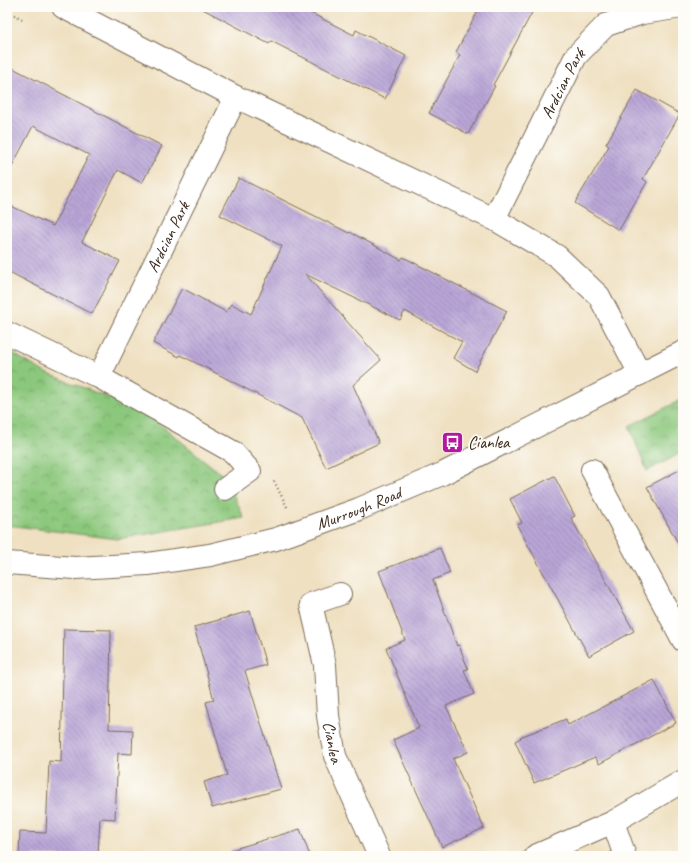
<svg xmlns="http://www.w3.org/2000/svg" width="690" height="863" font-family="Caveat,sans-serif">
<style>
.park{fill:url(#park-crowns);stroke:#63784d}
.building{fill:url(#building-back-hatch)}
.lines{fill:none;stroke-linecap:round;stroke-linejoin:round}
.minor-casing{stroke:#7a6a57;stroke-width:24}
.path{stroke:#7a6a57;stroke-width:2.5;stroke-dasharray:1 3;stroke-linecap:butt}
.minor{stroke:#fff;stroke-width:22}
.labels{text-anchor:middle;stroke-width:3.5;stroke-linejoin:round;paint-order:stroke}
.street-label{font-size:17px;fill:#3b2a1e;stroke:#fdfcf7}
.poi-label{font-size:17px;fill:#3b2a1e;stroke:#fdfcf7;text-anchor:start}
</style>
<defs>
<pattern id="park-crowns" width="20" height="18" patternUnits="userSpaceOnUse"><rect width="20" height="18" fill="#8bc77c"/><path d="M2 6a3 3 0 1 1 6 0M12 15a3 3 0 1 1 6 0" fill="none" stroke="#73a265"/></pattern>
<pattern id="building-back-hatch" width="6" height="6" patternUnits="userSpaceOnUse"><rect width="6" height="6" fill="#b9a6d7"/><path d="M-1 5l2 2M0 0l6 6M5-1l2 2" fill="none" stroke="#9887ae"/></pattern>
</defs>
<rect width="100%" height="100%" fill="#fdfcf7"/>
<filter id="ink" filterUnits="userSpaceOnUse"><feTurbulence type="fractalNoise" baseFrequency=".025" numOctaves="2"/><feDisplacementMap in="SourceGraphic" scale="8" xChannelSelector="R" yChannelSelector="G"/><feConvolveMatrix kernelMatrix="1 2 1 2 8 2 1 2 1" color-interpolation-filters="sRGB"/></filter>
<filter id="wash" filterUnits="userSpaceOnUse"><feTurbulence type="fractalNoise" baseFrequency=".012" numOctaves="4" result="noise"/><feDisplacementMap in="SourceGraphic" scale="16" xChannelSelector="R" yChannelSelector="G"/><feGaussianBlur stdDeviation="0.9" result="paint"/><feColorMatrix in="noise" values="0 0 0 0 0 0 0 0 0 0 0 0 0 0 0 0 0 1.4 0 .05"/><feComposite in="paint" operator="in"/></filter>
<g filter="url(#wash)">
<rect width="100%" height="100%" fill="#efe0c1"/>
<path class="park" d="M7,350L44,372L145,412L226,478L244,518L117,539L7,525Z
M683,399V452L647,471L629,426Z"/>
<g id="blocks">
<path class="building" d="M199,7H299L354,35L356,30L406,56L385,99L271,41L269,44Z
M480,7H535L493,85L495,86L468,134L429,113L460,55L456,52Z
M7,65L162,146L142,183L118,170L82,242L120,261L92,314L7,271V204L53,226L89,155L33,126L7,176Z
M637,90L680,114L643,179L647,182L619,230L575,203L609,146L606,144Z
M239,178L349,233L350,232L401,260L403,257L507,311L475,371L453,358L462,342L405,311L400,320L305,274L381,360L353,385L379,443L326,468L302,418L212,371L180,355L179,357L153,343L182,288L226,312L232,304L251,314L282,246L220,215Z
M683,468V552L647,487Z
M554,476L575,516L571,518L634,631L589,656L517,525L522,523L510,499Z
M440,548L450,573L433,580L457,646L459,645L468,669L464,670L474,694L446,706L468,752L453,759L484,828L442,847L393,740L419,728L386,648L405,640L379,571Z
M250,611L266,665L245,671L281,789L212,808L204,782L227,775L206,702L214,700L194,627Z
M64,629L111,630L109,729L133,730L132,754L118,753L115,819L100,818L98,856H19L20,832L46,833L49,761L61,762Z
M654,680L676,723L599,764L595,757L534,783L515,741L521,738L520,737L566,719L568,725Z
M300,829L310,856H232L231,850Z"/>
</g>
</g>
<g filter="url(#ink)">
<use href="#blocks" fill-opacity="0" stroke="#7a6a57" stroke-width="1"/>
<g class="lines">
<defs>
<g id="minor">
<path d="M63,7L236,97L494,219L557,256L599,296L640,374"/>
<path id="s1" d="M494,219L576,56L606,25L642,13L682,7"/>
<path d="M7,333L99,377L233,452L250,471L225,489"/>
<path id="s2" d="M99,377L236,97"/>
<path d="M592,470L683,640"/>
<path id="s3" d="M7,563L75,568L148,564L210,555L276,539L359,509L442,474L683,352"/>
<path id="s4" d="M340,594L311,604L325,665L328,716L335,756L379,856"/>
<path d="M613,822L625,856"/>
<path d="M535,856L613,822L683,781"/>
</g>
</defs>
<use href="#minor" class="minor-casing"/>
<path class="path" d="M7,11L22,19
M274,481L287,507"/>
<use href="#minor" class="minor"/>
</g>
</g>
<defs>
<symbol id="bus-square" viewBox="-11 -11 22 22"><rect x="-9" y="-9" width="18" height="18" rx="4" fill="#b5179e" stroke="#fdfcf7"/><path d="M-5-6H5V4H4V6H2V4H-2V6H-4V4H-5ZM-3.5-4V0h7V-4ZM-3.5 1.2v1.5H-2V1.2ZM2 1.2v1.5H3.5V1.2Z" fill="#fff"/></symbol>
</defs>
<g fill-rule="evenodd">
<use href="#bus-square" x="440" y="430" width="25" height="25"/>
</g>
<g class="labels">
<g class="street-label">
<text dy="6" stroke="none"><textPath href="#s1" startOffset="152">Ardcian Park</textPath></text>
<text dy="6" stroke="none"><textPath href="#s2" startOffset="156">Ardcian Park</textPath></text>
<text dy="6" stroke="none"><textPath href="#s3" startOffset="360">Murrough Road</textPath></text>
<text dy="6" stroke="none"><textPath href="#s4" startOffset="171">Cianlea</textPath></text>
</g>
<g class="poi-label">
<text x="468" y="448">Cianlea</text>
</g>
</g>
<rect width="690" height="863" fill="none" stroke="#fdfcf7" stroke-width="24"/>
</svg>
